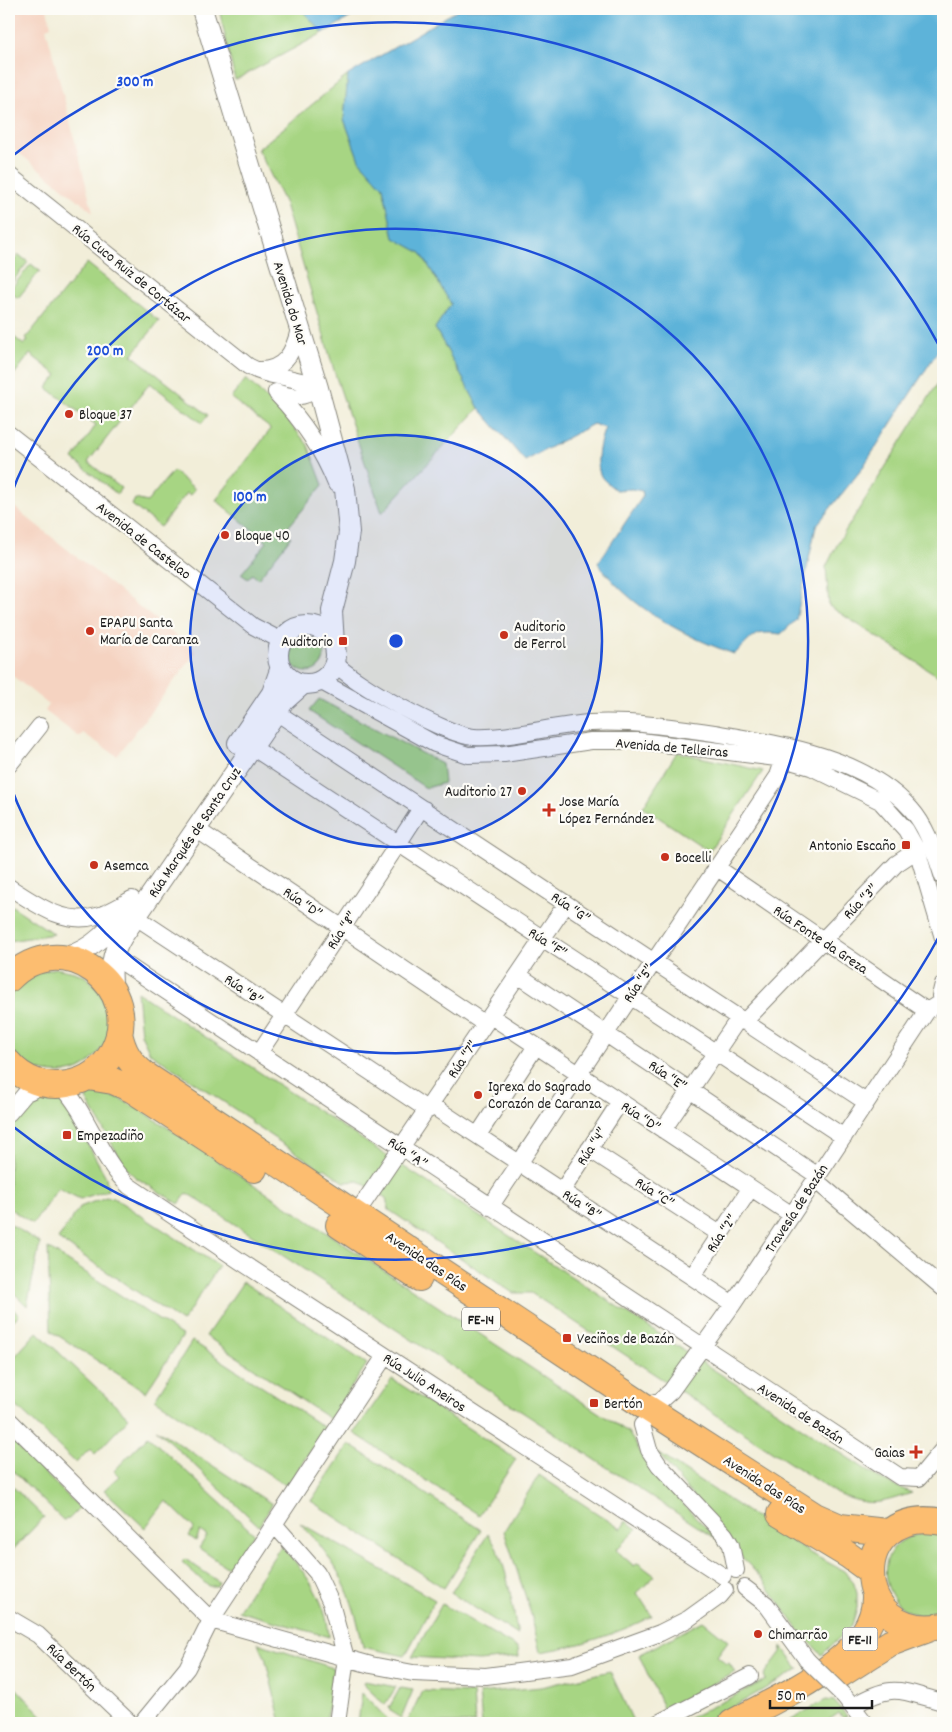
<svg xmlns="http://www.w3.org/2000/svg" width="952" height="1732" font-family="Dekko,sans-serif">
<style>
.built{fill:#f5d3c1}
.green{fill:#a7d583;stroke:#627850}
.water{fill:#5db3d9;stroke:#3c687a}
.lines{fill:none;stroke-linecap:round;stroke-linejoin:round}
.minor-casing{stroke:#87857a;stroke-width:18}
.tertiary-casing{stroke:#87857a;stroke-width:22}
.trunk-casing{stroke:#87857a;stroke-width:28}
.minor{stroke:#fff;stroke-width:16}
.tertiary{stroke:#fff;stroke-width:20}
.trunk{stroke:#fcbd6f;stroke-width:26}
.minor-bridge-casing{stroke:#87857a;stroke-width:18;stroke-linecap:butt}
.minor-bridge{stroke:#fff;stroke-width:16}
.ring{fill:none;stroke:#1d4ed8;stroke-width:2.5}
.poi-dot{fill:#c8321e;stroke:#fdfcf7;stroke-width:2}
.labels{text-anchor:middle;stroke-width:4.5;stroke-linejoin:round;paint-order:stroke}
.shield{fill:#fdfcf7;stroke:#605f5e;stroke-width:1}
.shield-label{font-size:14px;font-weight:bold;fill:#1c1c1c}
.street-label{font-size:15px;fill:#1c1c1c;stroke:#fdfcf7}
.poi-label{font-size:15px;fill:#1c1c1c;stroke:#fdfcf7;text-anchor:start}
.centre{fill:#1d4ed8;stroke:#fdfcf7;stroke-width:2.5}
.ring-label{font-size:15px;text-anchor:middle;font-weight:bold;fill:#1d4ed8;stroke:#fdfcf7;stroke-width:4.5;stroke-linejoin:round;paint-order:stroke}
</style>
<rect width="100%" height="100%" fill="#fdfcf7"/>
<filter id="ink" filterUnits="userSpaceOnUse"><feTurbulence type="fractalNoise" baseFrequency=".02" numOctaves="2"/><feDisplacementMap in="SourceGraphic" scale="10" xChannelSelector="R" yChannelSelector="G"/><feConvolveMatrix kernelMatrix="1 2 1 2 8 2 1 2 1" color-interpolation-filters="sRGB"/></filter>
<filter id="wash" filterUnits="userSpaceOnUse"><feTurbulence type="fractalNoise" baseFrequency=".0096" numOctaves="4" result="noise"/><feDisplacementMap in="SourceGraphic" scale="20" xChannelSelector="R" yChannelSelector="G"/><feGaussianBlur stdDeviation="1.12" result="paint"/><feColorMatrix in="noise" values="0 0 0 0 0 0 0 0 0 0 0 0 0 0 0 0 0 1.4 0 .05"/><feComposite in="paint" operator="in"/></filter>
<g filter="url(#wash)">
<rect width="100%" height="100%" fill="#f2eed9"/>
<path class="built" d="M9,9H47L51,26L46,28L93,212L9,145Z
M9,503L196,652L117,756L83,733L79,737L45,711L49,705L9,673Z"/>
<path class="green" d="M219,9H301L323,33L235,80Z
M348,75L344,119L359,160L383,187L394,238L421,253L451,304L435,328L479,408L382,513L336,377L285,204L258,149Z
M19,255L28,262L9,286V267Z
M87,263L159,321L132,355L208,415L202,423L150,383L88,462L121,488L117,494L73,459L96,425L47,388L57,375L30,354L9,381V359L13,354L9,351V333L24,345L28,340L26,338Z
M31,264L40,271L18,298L9,291Z
M943,375V679L829,606L826,567L839,541Z
M246,379L279,410L308,445L323,485L285,531L291,537L258,579L252,574L248,579L241,574L267,542L216,500L271,429L231,398Z
M173,471L195,489L190,495L187,493L160,527L132,505L135,499L147,502Z
M290 655a17 17 0 1 1 34 0a17 17 0 1 1-34 0Z
M319,699L442,764L444,783L426,788L309,711Z
M677,752L763,771L709,851L643,807Z
M9,904L54,934L9,941Z
M55,968C64,970 80,972 87,978C105,993 118,1024 104,1045C97,1055 90,1064 79,1069C56,1079 17,1071 9,1043C7,1035 9,1024 9,1016C9,1001 10,990 23,980C31,973 45,971 55,968Z
M137,992L882,1480L912,1493C877,1504 873,1507 837,1494L531,1293H513L389,1210L386,1198L359,1181L344,1182L324,1168L322,1170L250,1122L251,1120L150,1053L141,1034Z
M90,1093L119,1098L147,1114L628,1432L654,1474L718,1540L187,1193L179,1204L135,1177L125,1166L86,1099Z
M44,1097L63,1103L69,1110L106,1177L108,1190L80,1199L58,1188L33,1224L9,1208V1130L32,1102Z
M106,1197L114,1198L219,1266L182,1322L58,1239L80,1207Z
M9,1223L40,1243L27,1306L9,1288Z
M48,1248L183,1336L146,1392L51,1331Z
M243,1282L367,1364L330,1419L206,1336Z
M9,1305L19,1315L9,1325Z
M37,1332L129,1418L95,1454L90,1449L76,1463L9,1399V1363Z
M192,1341L325,1428L287,1486L155,1399Z
M392,1379L516,1459L479,1515L354,1433Z
M156,1429L272,1504L259,1526Z
M148,1436L254,1534L228,1568L199,1548L207,1536L200,1531L196,1541L189,1536L194,1528L166,1501L145,1528L104,1490L119,1476L114,1471Z
M9,1438L80,1508L69,1519L63,1520L9,1467Z
M349,1444L481,1530L444,1588L311,1501Z
M658,1453L810,1553L844,1571L853,1581L857,1593V1608L852,1625L822,1655L801,1633L763,1580L739,1554Z
M539,1475L621,1529L626,1521L637,1529L616,1550L634,1566L638,1563L655,1576L637,1593L652,1616C617,1634 580,1646 540,1652L530,1610L504,1531Z
M9,1483L44,1517L9,1554Z
M300,1523L435,1600L405,1656L363,1647C353,1594 338,1562 300,1523Z
M930,1533L943,1537V1610C888,1639 853,1536 930,1533Z
M488,1534C508,1561 511,1602 518,1635L451,1593Z
M281,1546C305,1571 327,1601 329,1637L238,1611Z
M185,1559L219,1582L217,1586H208L182,1562Z
M442,1604L518,1648L519,1657L479,1661L412,1657Z
M703,1621L728,1641L717,1656L727,1664L729,1663L735,1672L664,1710L639,1655Z
M258,1643L333,1668L326,1723H281L265,1657Z
M782,1647L799,1669L705,1723H679L766,1680L764,1675L781,1652Z
M610,1671L633,1721L627,1723H482L479,1693L541,1687Z
M364,1681L396,1687L385,1705L363,1684Z
M9,1684L15,1687L49,1723H9Z
M400,1688L413,1690L401,1719L389,1708Z
M422,1691L473,1693L475,1723H407Z
M362,1693L391,1723H358Z
M826,1700L834,1701L847,1716L843,1718L839,1713L827,1721L828,1723H784Z"/>
<path class="water" d="M301,9H365L323,33Z
M459,9H943V343L861,470L816,526L796,620L781,634C749,630 755,638 734,654C682,635 630,608 598,563L643,496L642,491L632,489L616,490C612,487 607,483 603,479C593,467 600,440 605,428L593,424L525,461L479,408L435,328L451,304L421,253L394,238L383,187L359,160L344,119L348,75Z"/>
</g>
<g filter="url(#ink)">
<g class="lines">
<defs>
<path id="minor" d="M9,175L248,366C270,379 296,375 318,388C303,399 293,398 276,392
M258,370C284,371 294,352 299,329
M277,394C303,421 322,449 336,484
M9,434L253,626L282,641
M335,663C354,684 446,735 474,737C511,739 553,725 590,723C632,721 673,727 714,733C780,744 864,756 911,809C928,828 935,854 943,877
M320,681L435,744L468,755L504,754L591,741H640L784,759L811,767L880,801L906,830L917,850L943,938
M276,712L866,1102
M252,747L844,1137
M9,765L40,726
M196,829L485,1024
M716,867L927,1011
M9,887C36,904 64,926 97,916C109,913 121,905 132,899
M136,917L428,1110
M113,956L900,1477L919,1478L943,1449
M518,975L818,1176
M943,984L940,996L943,1006
M491,1016L792,1215
M744,1022L896,864L917,850
M259,1053L398,844L418,813L424,809
M61,1085C89,1115 99,1158 129,1186L240,1261L723,1576
M431,1105L733,1304
M9,1113L26,1093L46,1084
M663,1130L739,1018
M478,1135L536,1046
M589,1149L720,1234
M815,1180L943,1288
M562,1191L620,1102
M490,1207L778,776L784,759
M356,1214L566,904
M692,1277L750,1189
M644,1406L661,1400L671,1391L733,1304L927,1011L941,1002
M9,1420L211,1620L371,1665L413,1673L486,1676L572,1665L660,1633L688,1619L720,1596L725,1590
M642,1425L649,1450L659,1465L725,1535L731,1545L736,1570
M274,1524L317,1573L331,1603L346,1658L337,1723
M745,1588L766,1604L807,1660
M9,1618L38,1635L130,1723
M845,1697L865,1723
M853,1706C893,1682 900,1691 943,1702
M142,1723L187,1668L211,1620L385,1356
M658,1723L750,1676"/>
<path id="tertiary" d="M202,9L318,388L345,489L349,532L345,561L332,611L334,644
M278 655a29 29 0 1 1 58 0a29 29 0 1 1-58 0Z
M238,743L272,693L281,667
M64,958C95,949 111,929 129,904
M113,992C110,971 111,955 122,937L284,701L303,684"/>
<path id="trunk" d="M9,979C61,924 148,986 112,1053C102,1070 86,1081 67,1084C46,1088 23,1080 9,1063
M119,1033C123,1051 129,1062 144,1074L644,1406L815,1516L840,1527L887,1532
M88,1077L113,1081L133,1090L254,1169
M339,1225L419,1278
M780,1514L848,1555L870,1571
M943,1522C846,1503 848,1643 943,1626
M841,1674L890,1643L928,1629
M732,1723C778,1697 876,1658 875,1597"/>
</defs>
<use href="#minor" class="minor-casing"/>
<use href="#tertiary" class="tertiary-casing"/>
<use href="#trunk" class="trunk-casing"/>
<use href="#minor" class="minor"/>
<use href="#tertiary" class="tertiary"/>
<use href="#trunk" class="trunk"/>
<defs>
<path id="minor-bridge" d="M807,1660L844,1696"/>
</defs>
<use href="#minor-bridge" class="minor-bridge-casing"/>
<use href="#minor-bridge" class="minor-bridge"/>
</g>
</g>
<circle cx="396" cy="641" r="206" fill="#1d4ed8" fill-opacity=".12"/>
<g class="ring">
<circle cx="396" cy="641" r="206"/>
<path d="M9 500A412 412 0 1 1 9 782"/>
<path d="M942 931A618 618 0 0 1 11 1125M11 157A618 618 0 0 1 942 351"/>
</g>
<g class="poi-dot">
<circle cx="69" cy="414" r="5"/>
<circle cx="225" cy="535" r="5"/>
<circle cx="90" cy="631" r="5"/>
<circle cx="504" cy="635" r="5"/>
<rect x="338" y="636" width="10" height="10" rx="2.5"/>
<circle cx="522" cy="791" r="5"/>
<path d="M546.5 802.5h5v5h5v5h-5v5h-5v-5h-5v-5h5z"/>
<rect x="901" y="840" width="10" height="10" rx="2.5"/>
<circle cx="665" cy="857" r="5"/>
<circle cx="94" cy="865" r="5"/>
<circle cx="478" cy="1095" r="5"/>
<rect x="62" y="1130" width="10" height="10" rx="2.5"/>
<rect x="562" y="1333" width="10" height="10" rx="2.5"/>
<rect x="589" y="1398" width="10" height="10" rx="2.5"/>
<path d="M913.5 1444.5h5v5h5v5h-5v5h-5v-5h-5v-5h5z"/>
<circle cx="758" cy="1634" r="5"/>
</g>
<g class="labels">
<g class="shield">
<rect x="462" y="1307.5" width="38" height="23" rx="4"/>
<rect x="842.5" y="1627.5" width="35" height="23" rx="4"/>
</g>
<g class="shield-label">
<text x="481" y="1324">FE-14</text>
<text x="860" y="1644">FE-11</text>
</g>
<g class="street-label">
<text transform="translate(132 273) rotate(39)" y="5">Rúa Cuco Ruiz de Cortázar</text>
<text transform="translate(291 303) rotate(73)" y="5">Avenida do Mar</text>
<text transform="translate(144 540) rotate(38)" y="5">Avenida de Castelao</text>
<text transform="translate(672 747) rotate(5)" y="5">Avenida de Telleiras</text>
<text transform="translate(194 832) rotate(-56)" y="5">Rúa Marqués de Santa Cruz</text>
<text transform="translate(860 901) rotate(-46)" y="5">Rúa “3”</text>
<text transform="translate(303 902) rotate(34)" y="5">Rúa “D”</text>
<text transform="translate(571 907) rotate(34)" y="5">Rúa “G”</text>
<text transform="translate(341 930) rotate(-57)" y="5">Rúa “8”</text>
<text transform="translate(821 939) rotate(34)" y="5">Rúa Fonte da Greza</text>
<text transform="translate(548 942) rotate(33)" y="5">Rúa “F”</text>
<text transform="translate(638 983) rotate(-56)" y="5">Rúa “5”</text>
<text transform="translate(244 989) rotate(34)" y="5">Rúa “B”</text>
<text transform="translate(462 1059) rotate(-56)" y="5">Rúa “7”</text>
<text transform="translate(668 1075) rotate(34)" y="5">Rúa “E”</text>
<text transform="translate(641 1116) rotate(33)" y="5">Rúa “D”</text>
<text transform="translate(591 1146) rotate(-57)" y="5">Rúa “4”</text>
<text transform="translate(408 1152) rotate(34)" y="5">Rúa “A”</text>
<text transform="translate(655 1192) rotate(33)" y="5">Rúa “C”</text>
<text transform="translate(582 1204) rotate(33)" y="5">Rúa “B”</text>
<text transform="translate(796 1208) rotate(-57)" y="5">Travesía de Bazán</text>
<text transform="translate(721 1233) rotate(-56)" y="5">Rúa “2”</text>
<text transform="translate(427 1261) rotate(34)" y="5">Avenida das Pías</text>
<text transform="translate(425 1382) rotate(33)" y="5">Rúa Julio Aneiros</text>
<text transform="translate(801 1413) rotate(33)" y="5">Avenida de Bazán</text>
<text transform="translate(765 1484) rotate(33)" y="5">Avenida das Pías</text>
<text transform="translate(72 1667) rotate(44)" y="5">Rúa Bertón</text>
</g>
<g class="poi-label">
<text x="79" y="419">Bloque 37</text>
<text x="235" y="540">Bloque 40</text>
<text x="100" y="627">EPAPU Santa<tspan x="100" dy="17">María de Caranza</tspan></text>
<text x="514" y="631">Auditorio<tspan x="514" dy="17">de Ferrol</tspan></text>
<text x="333" y="646" text-anchor="end">Auditorio</text>
<text x="512" y="796" text-anchor="end">Auditorio 27</text>
<text x="559" y="806">Jose María<tspan x="559" dy="17">López Fernández</tspan></text>
<text x="896" y="850" text-anchor="end">Antonio Escaño</text>
<text x="675" y="862">Bocelli</text>
<text x="104" y="870">Asemca</text>
<text x="488" y="1091">Igrexa do Sagrado<tspan x="488" dy="17">Corazón de Caranza</tspan></text>
<text x="77" y="1140">Empezadiño</text>
<text x="577" y="1343">Veciños de Bazán</text>
<text x="604" y="1408">Bertón</text>
<text x="905" y="1457" text-anchor="end">Gaias</text>
<text x="768" y="1639">Chimarrão</text>
</g>
</g>
<circle cx="396" cy="641" r="8" class="centre"/>
<g class="ring-label">
<text x="135" y="86">300 m</text>
<text x="105" y="355">200 m</text>
<text x="250" y="501">100 m</text>
</g>
<rect width="952" height="1732" fill="none" stroke="#fdfcf7" stroke-width="30"/>
<path d="M770 1700v8h102v-8" fill="none" stroke="#1c1c1c" stroke-width="2.5"/>
<text x="777" y="1700" font-size="15" fill="#1c1c1c" stroke="#fdfcf7" stroke-width="4" paint-order="stroke">50 m</text>
</svg>
